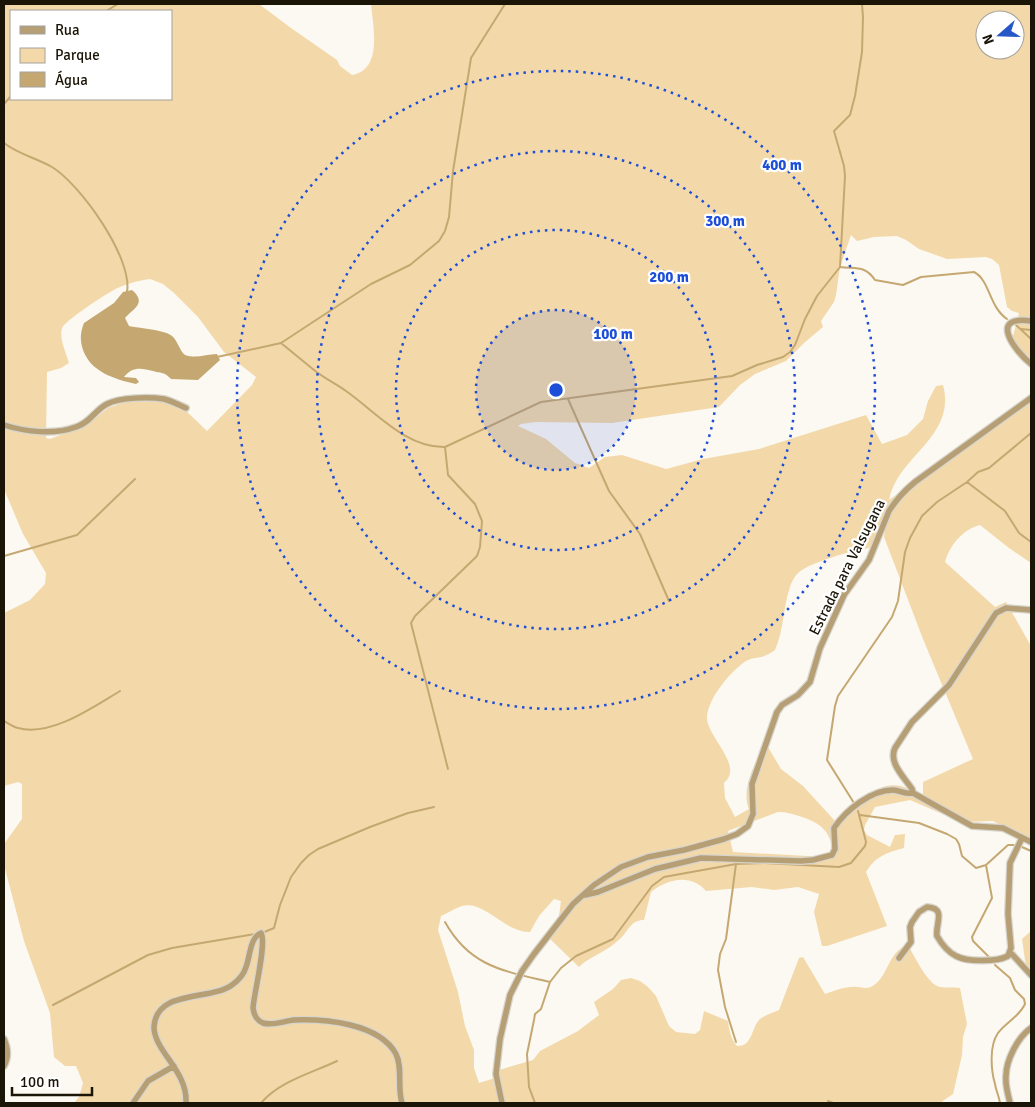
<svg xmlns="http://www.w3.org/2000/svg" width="1035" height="1107" font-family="Signika,sans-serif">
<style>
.green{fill:#f3d9a9;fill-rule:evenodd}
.water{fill:#c5a871}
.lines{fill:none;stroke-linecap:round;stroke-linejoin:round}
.stream{stroke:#c5a871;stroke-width:2}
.street-casing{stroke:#d8d5cd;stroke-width:8}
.street{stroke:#b69f75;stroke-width:5.5}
.ring{fill:none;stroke:#1d4ed8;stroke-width:2.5;stroke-dasharray:2.5 5}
.labels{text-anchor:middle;stroke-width:4.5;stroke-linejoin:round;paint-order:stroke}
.street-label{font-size:15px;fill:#1b1508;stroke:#fff}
.centre{fill:#1d4ed8;stroke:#fff;stroke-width:2.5}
.ring-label{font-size:15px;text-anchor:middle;font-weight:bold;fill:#1d4ed8;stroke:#fff;stroke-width:4.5;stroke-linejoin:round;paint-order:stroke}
</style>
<rect width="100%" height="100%" fill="#fcf9f2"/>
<path class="green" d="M4,4H259L291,28L337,60L340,66L352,75C383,70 373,26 371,4H1031V364C1021,359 1014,355 1011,344L1019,313L1012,311L1007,307L999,265L992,259L986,257L947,259L919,249L906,240L897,236L874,237L857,241L851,235L840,267L836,295L834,302L821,321L823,327L804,343L786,361L755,374L740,385L719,407L612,423L536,422L521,424L518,426L546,439L575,463L589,468L605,457L622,455L666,469L703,459L759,449L866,415L882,444L907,435L923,419L928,401L936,386L943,385C957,437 897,456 889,500L910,485L969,438L1000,418L1031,394V563L1009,548L980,525C962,530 950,545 945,562L995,607L1006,602L1031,646V842L993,821L965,822L947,816L910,800L875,807L865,825L864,830L867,835L890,847L895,835L905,834L904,848C886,853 876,856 866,872L887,926L827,946H822L814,912L819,894L798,887L774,890L752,887L706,891C691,873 667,879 651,892L644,920C631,920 629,930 621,938C616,942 611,947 605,950C596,956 587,959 579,967L549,938L558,923L561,901L554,899L539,916L530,932C505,933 485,900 462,906C455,908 448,913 441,916L438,930L458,992L465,1026L474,1050V1068L479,1083L498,1077L499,1070L533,1060L540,1051L578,1031L599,1015L594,1002L613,989L621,980L631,978L640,981L648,987L656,996L669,1026L676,1032L695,1034L700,1030L704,1011L728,1021C729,1030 731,1039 737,1046C753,1047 751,1027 760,1019C765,1015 773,1013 779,1010L799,958L803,957L825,994C834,991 842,987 852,987C861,986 866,991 874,985C888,976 889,951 906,946L909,947C915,957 928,985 940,987C947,988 953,987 960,988L967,1024L963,1037L962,1055L953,1094L940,1103H74L79,1097L83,1083L76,1066H65L54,1057L50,1013L24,941L4,865V844L22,819V784L18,782L4,786V613L30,600L45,584L46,573L23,534L4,489ZM11,11H171V99H11ZM985,20H1015V50H985ZM150,279L163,284L174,293L198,317L224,352L256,377L252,385L207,431L181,406L168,401L125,402L108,408L88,424L50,439L46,438L47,372L61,368L69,363C66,353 59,338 62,328C66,320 103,296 112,291C124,284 137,281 150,279ZM885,529L884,537L923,639L973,759L923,782V797C916,793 908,788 901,786C876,780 853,808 836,822L803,786L781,769L765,742C757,761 740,788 749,809L735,817L725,798L724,783C745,766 706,736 707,717C708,698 731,671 746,661C751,658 756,658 761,657C766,656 771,653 775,650C784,630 783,607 790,587C791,583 795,576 797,574C807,563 854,550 869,548ZM778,812C786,812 794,814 802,817C822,824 828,830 834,850L826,857L733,852L728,831Z
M1031,931V981L1027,974L1022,939Z"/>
<path class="water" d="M132,290C147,303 134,308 125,318L129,326C138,328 166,330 172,336C178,341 179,350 185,355C197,359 206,354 217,354L220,360L198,380L171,379C163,371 163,374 153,371C142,368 132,366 124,377L136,378L139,382L136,384C114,379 91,372 83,350C80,340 80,333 84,323L114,303L123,292Z"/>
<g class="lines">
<path class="stream" d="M106,11L118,4
M4,104L11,96
M4,143C18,154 36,158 52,167C80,184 133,258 127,292
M840,267C856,269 865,265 875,280L903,285L921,277L974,272C990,280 989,307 1007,319
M1016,325L1031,339
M1021,329L1031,330
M281,343C292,352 303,361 314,370C324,378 336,384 346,391C376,412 406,448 445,447L541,402L732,376L757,365L783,357L790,352L795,345L805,319L817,296L840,267L845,176L844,166L834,131L850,115L855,96L862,52L863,17L862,4
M217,357L281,343L371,284L410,265L439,241L445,231L449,217L453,171L471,58L505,4
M568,399L609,491L640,534L669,601
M445,447L448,475L475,504L482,521L480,547L477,556L415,616L411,623L448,769
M967,482L1005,511L1019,533L1031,542
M4,556L77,535L135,479
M4,721C8,723 13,727 18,728C51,737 93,707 120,691
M854,803L827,760L835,706L838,696L892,617L898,601L905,552L910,538L922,516L937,502L967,482L978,472L989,468L1031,433
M860,815L919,823L947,834L956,839L959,844L962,856L976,868L986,865L1008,845H1014
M1022,847L1031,851
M986,865L992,898L972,937L973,941L991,959
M445,922C470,967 504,971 550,982
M262,933L274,928L280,905L291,877L301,863L309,855L318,849L370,827L408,813L434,807
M995,965L1010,978L1015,990L1024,999L1025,1004C1019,1017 1006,1022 998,1033C989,1046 991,1070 995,1084C996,1091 999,1096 1000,1103
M53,1005L148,955L172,948L255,934
M736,1042L725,1007L718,970L720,954L726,939L736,864
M828,1101L833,1103
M261,1103C280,1081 312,1073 337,1061
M535,1103L529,1087L527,1054L534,1020L535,1014L541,1009L550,982L561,968L576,956L613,939L652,886L664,877L736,864L764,863L839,867L851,863L865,846L866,842L858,811"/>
<defs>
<path id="street" d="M1031,321C988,315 1014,350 1031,364
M4,425C26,432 54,435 76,427C90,423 95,410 107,404C120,397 150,397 164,399C172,401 179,405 186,408
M913,793L972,826L1003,828L1031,842
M585,895L598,892L655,869L701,858L801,861L813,860L832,855L835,849L834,828C846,810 871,790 893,790C900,790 906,795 913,793L912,789C905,778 888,763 895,748L912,722L949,685L996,613L1006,608L1031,610
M1010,952L1031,975
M899,958L911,942L910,927L912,922L919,912L927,907C947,908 935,924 937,936C941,943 948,952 956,956C967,962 997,962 1008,956L1011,948L1008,914L1010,863L1022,838
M4,1039C8,1048 9,1057 4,1066
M133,1103L148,1081L174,1066
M186,1103C188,1071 154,1051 154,1027C156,989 210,1001 232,985C239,980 244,974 246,967C250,957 250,937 261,933C267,943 254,993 253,1008C254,1015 256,1020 263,1023C273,1026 284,1021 294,1020C325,1019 379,1023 396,1054C403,1068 397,1088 402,1103
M502,1103L496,1074L500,1039L510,995L522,971L534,954L573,904L594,885L621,867L648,857L684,850L724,839L737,834L748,826L753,814L752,784L777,712L782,705L798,695L810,682L820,648L844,595L869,560L889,511C896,500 904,491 915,482L1031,398
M1010,1103C1008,1094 1005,1085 1006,1076C1006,1060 1018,1037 1031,1028"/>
</defs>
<use href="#street" class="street-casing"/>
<use href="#street" class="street"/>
</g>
<circle cx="556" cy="390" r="80" fill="#1d4ed8" fill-opacity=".12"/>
<g class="ring">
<circle cx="556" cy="390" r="80"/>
<circle cx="556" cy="390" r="160"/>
<circle cx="556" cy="390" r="239"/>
<circle cx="556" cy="390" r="319"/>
</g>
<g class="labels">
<g class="street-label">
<text transform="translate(847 567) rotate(-63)" y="5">Estrada para Valsugana</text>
</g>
</g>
<circle cx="556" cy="390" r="8" class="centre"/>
<g class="ring-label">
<text x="782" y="170">400 m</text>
<text x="725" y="226">300 m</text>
<text x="669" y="282">200 m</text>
<text x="613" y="339">100 m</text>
</g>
<rect width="1035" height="1107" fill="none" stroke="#1b1508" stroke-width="10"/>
<rect x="10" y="10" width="162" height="90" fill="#ffffff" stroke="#a4a19c"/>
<rect x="20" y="26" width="25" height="8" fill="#b69f75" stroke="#a4a19c"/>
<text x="55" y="35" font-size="15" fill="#1b1508">Rua</text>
<rect x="20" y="48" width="25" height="15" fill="#f3d9a9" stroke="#a4a19c"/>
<text x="55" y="60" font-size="15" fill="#1b1508">Parque</text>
<rect x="20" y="72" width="25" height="15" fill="#c5a871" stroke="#a4a19c"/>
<text x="55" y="85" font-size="15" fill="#1b1508">Água</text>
<g transform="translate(1000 35) rotate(250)"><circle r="24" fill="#ffffff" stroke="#a4a19c"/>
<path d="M0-4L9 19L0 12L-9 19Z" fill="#2558c6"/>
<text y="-8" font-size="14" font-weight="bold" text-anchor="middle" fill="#1b1508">N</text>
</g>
<path d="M12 1087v8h80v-8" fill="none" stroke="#1b1508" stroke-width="2.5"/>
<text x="20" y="1087" font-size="15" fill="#1b1508" stroke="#ffffff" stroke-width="4" paint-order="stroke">100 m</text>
</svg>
